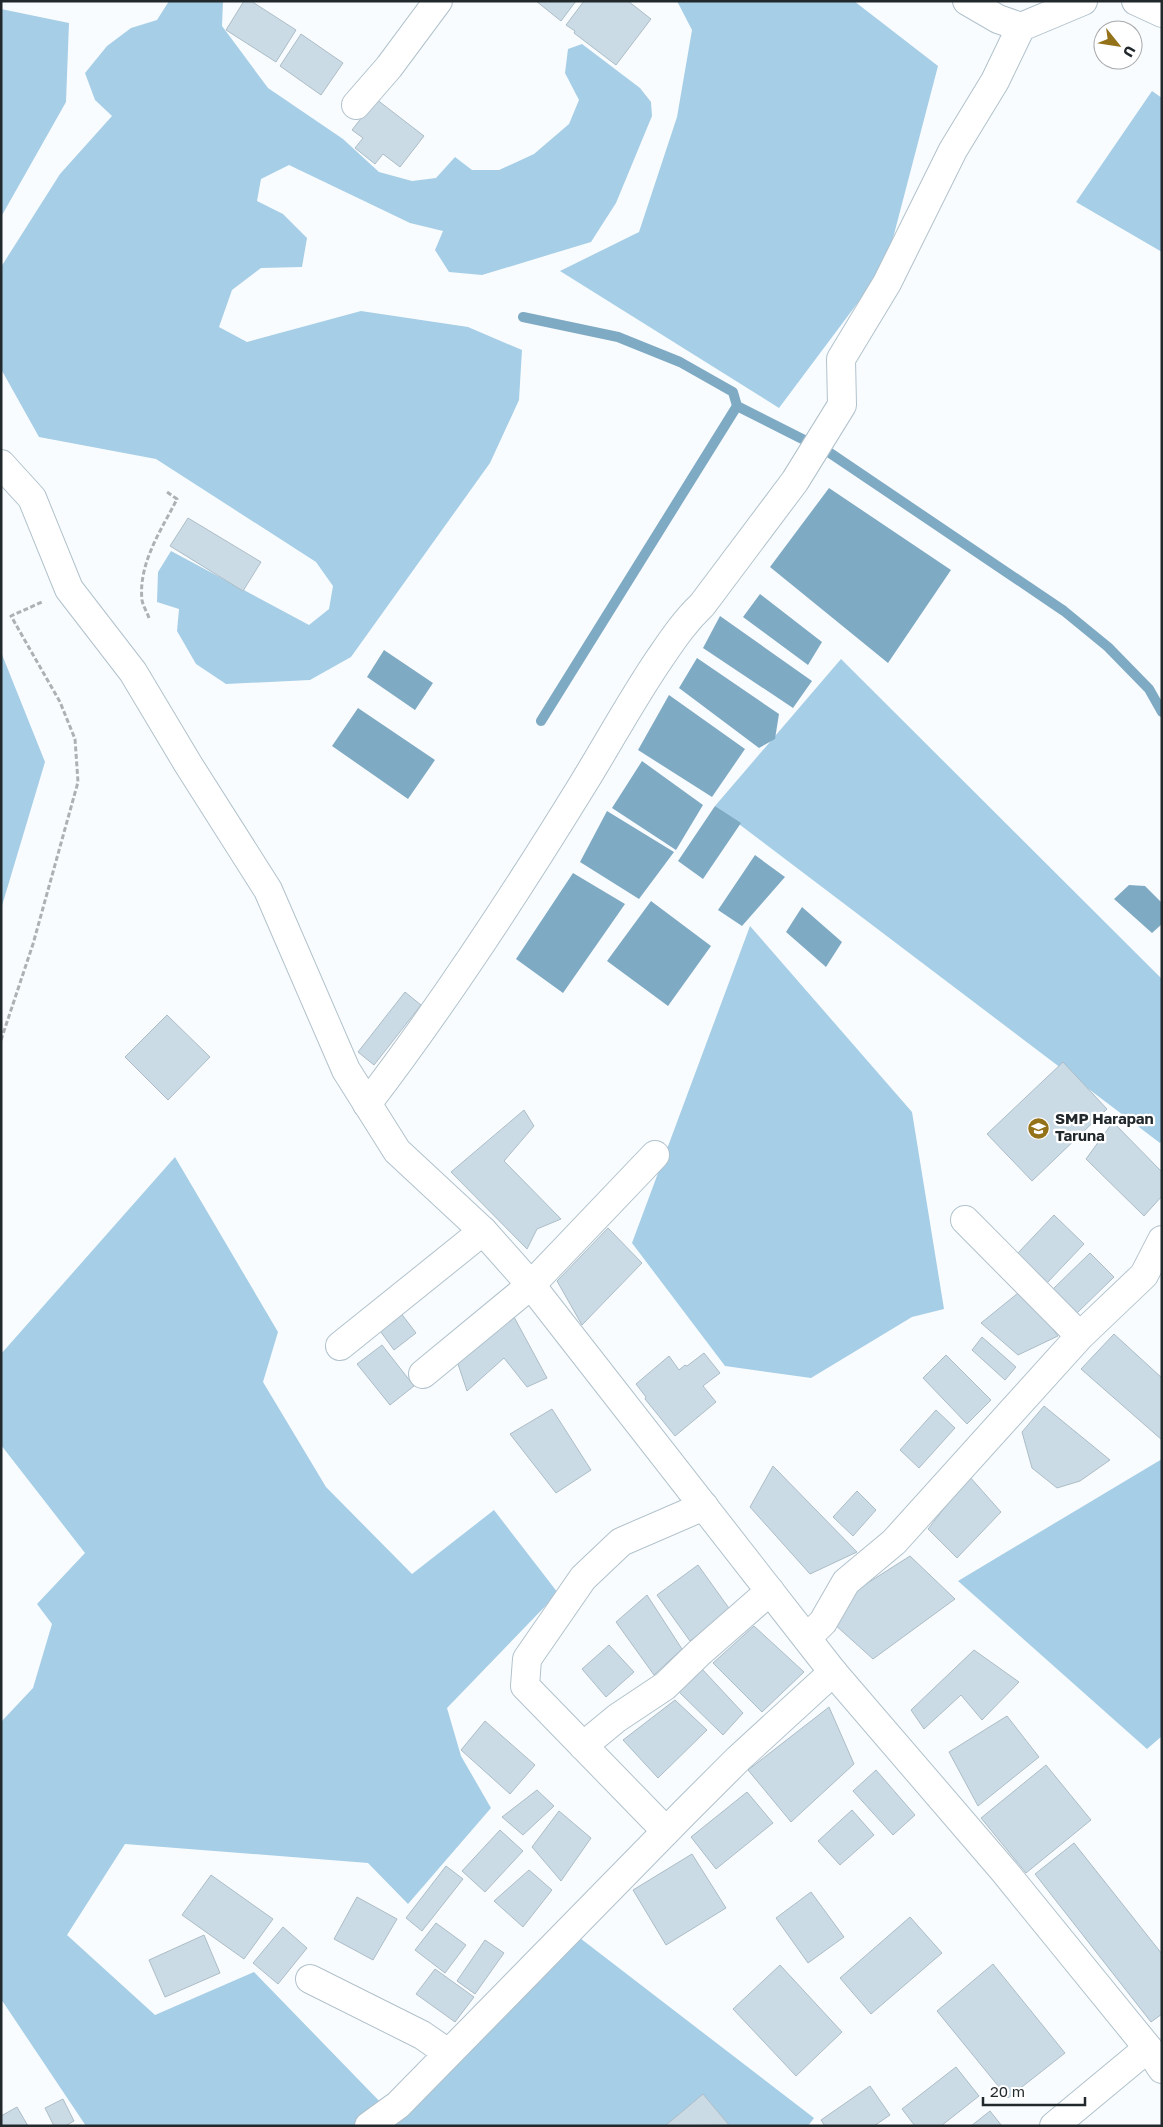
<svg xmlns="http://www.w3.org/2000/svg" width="1163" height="2127" font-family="'Golos Text',sans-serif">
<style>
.green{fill:#a6cee7}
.water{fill:#7faac4}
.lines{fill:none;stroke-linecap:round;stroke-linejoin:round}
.stream{stroke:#7faac4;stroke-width:10}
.building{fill:#cbdbe6;stroke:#acbdc7}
.minor-casing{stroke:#b1c2cc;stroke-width:30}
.major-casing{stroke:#b1c2cc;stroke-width:30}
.path{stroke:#adb1b4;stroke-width:3;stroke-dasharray:5 2.5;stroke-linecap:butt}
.minor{stroke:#fff;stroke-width:28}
.major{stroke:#fff;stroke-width:28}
.labels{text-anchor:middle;stroke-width:4.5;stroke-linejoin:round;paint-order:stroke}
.poi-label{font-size:15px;font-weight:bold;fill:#22292d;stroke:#fff;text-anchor:start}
</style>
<rect width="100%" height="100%" fill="#f9fcfe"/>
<path class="green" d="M169,1H223L222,26L268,88L343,139L379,172L412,181L436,178L455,157L472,170H499L534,154L569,124L579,100L565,73L568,49L582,44L640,88L651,102L652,116L616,203L591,242L482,275L449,272L435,250L443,231L410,223L289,165L261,179L257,201L283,214L307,238L302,267L261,268L232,290L219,327L247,342L361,311L468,327L522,350L519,400L490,463L351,657L310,680L226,684L196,664L177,631L179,609L157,602L158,572L171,551L309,625L329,609L333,586L316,562L156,459L39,437L1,369V267L60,174L112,116L95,100L85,73L107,46L131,28L157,20Z
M677,1H854L938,66L886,265L779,408L560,271L639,232L677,117L692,30Z
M1,9L69,23L66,102L1,217Z
M1152,91L1162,98V252L1076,202Z
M1,652L45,762L1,909Z
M841,659L1162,979V1141L1160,1143L715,806Z
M750,926L912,1112L944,1309L912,1317L811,1378L725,1366L632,1243Z
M175,1157L278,1332L263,1382L326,1487L412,1574L494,1510L558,1593L447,1708L461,1756L491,1808L408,1904L368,1863L125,1844L67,1935L155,2015L254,1972L387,2109L563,1925L814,2118L808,2126H86L1,1999V1722L33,1688L52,1624L37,1604L85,1553L1,1445V1354Z
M1162,1459V1736L1147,1749L958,1581Z"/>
<path class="water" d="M829,488L951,570L888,663L770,567Z
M760,594L822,642L808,665L743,617Z
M720,616L812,681L793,708L703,648Z
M384,650L433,683L415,710L367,677Z
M697,658L779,714L775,739L759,748L679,688Z
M669,695L745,749L712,797L638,750Z
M358,708L435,760L408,799L332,746Z
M642,761L703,805L676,850L612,808Z
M715,806L741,823L703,879L678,861Z
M607,811L674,852L639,899L580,862Z
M755,855L785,877L742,926L718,910Z
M573,873L625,904L563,993L516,959Z
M1129,885L1145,886L1162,903V924L1152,933L1114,899Z
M651,901L711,946L668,1006L607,961Z
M802,907L842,942L826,967L786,932Z"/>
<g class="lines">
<path class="stream" d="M523,317L618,337L680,362L733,392L737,406L541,721
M737,406L830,453L1064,611L1108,647L1149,689L1162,712"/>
</g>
<path class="building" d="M244,1H251L296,30L276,62L226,30Z
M536,1H576L561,21Z
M584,1H628L651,19L616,65L574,33L575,31L566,25Z
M301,34L343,63L321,95L280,66Z
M376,99L424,136L400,167L383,154L375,164L355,148L363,138L352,130Z
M188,518L261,562L243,591L170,546Z
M405,992L421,1005L374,1065L358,1052Z
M167,1015L210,1057L168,1100L125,1057Z
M1063,1062L1107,1109L1032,1181L987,1134Z
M524,1110L534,1126L504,1161L561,1219L537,1229L527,1249L451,1172Z
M1113,1122L1162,1172V1196L1144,1216L1086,1159Z
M1054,1215L1084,1244L1047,1283L1017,1254Z
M608,1228L642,1263L582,1325L557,1281Z
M1090,1253L1114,1277L1077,1313L1053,1289Z
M1023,1289L1058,1336L1018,1355L981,1323Z
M400,1312L416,1333L394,1350L378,1328Z
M514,1317L547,1378L527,1387L504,1358L467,1391L457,1361Z
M1114,1334L1162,1378V1440L1081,1369Z
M982,1337L1016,1367L1005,1380L972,1350Z
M382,1345L414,1386L390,1405L357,1364Z
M704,1353L720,1373L703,1386L716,1402L675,1436L645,1399L646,1397L636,1384L669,1356L679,1370L685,1365L687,1366Z
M946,1355L991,1400L967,1424L923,1378Z
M1044,1406L1110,1460L1080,1481L1057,1488L1032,1468L1022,1432Z
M552,1409L591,1470L556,1493L510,1434Z
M936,1410L955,1428L919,1468L900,1450Z
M773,1466L857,1552L810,1574L750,1507Z
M969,1476L1001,1512L957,1558L928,1529Z
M857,1491L876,1510L853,1536L833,1517Z
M910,1556L955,1599L873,1659L833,1623L855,1591Z
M698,1565L731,1611L690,1641L657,1595Z
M647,1595L682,1649L654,1675L616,1622Z
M754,1626L804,1672L762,1712L713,1663Z
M609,1645L634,1672L606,1697L582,1669Z
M974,1650L1019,1682L982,1720L961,1695L924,1729L911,1710Z
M702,1669L743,1713L723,1735L678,1691Z
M675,1700L707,1730L658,1778L623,1740Z
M829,1707L854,1764L791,1822L748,1770Z
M1007,1716L1039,1757L978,1806L949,1752Z
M485,1721L535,1765L510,1794L461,1750Z
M1046,1765L1091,1820L1026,1873L981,1818Z
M876,1770L915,1815L893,1835L853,1791Z
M537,1790L554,1806L523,1835L502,1817Z
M747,1792L773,1823L716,1869L691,1837Z
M852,1810L874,1835L840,1865L818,1841Z
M559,1811L591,1838L561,1881L532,1847Z
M500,1830L523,1851L485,1892L462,1871Z
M1074,1843L1162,1954V2014L1151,2022L1035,1874Z
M692,1854L726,1908L666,1945L633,1890Z
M446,1866L463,1879L422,1931L406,1918Z
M529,1870L552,1890L523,1927L494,1901Z
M211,1875L273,1919L244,1959L182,1915Z
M811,1892L844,1937L808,1963L776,1918Z
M357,1897L397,1919L373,1960L334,1939Z
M910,1917L942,1953L871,2014L840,1978Z
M436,1923L466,1945L445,1973L415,1950Z
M283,1927L307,1948L278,1984L253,1963Z
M204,1935L220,1973L165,1997L149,1960Z
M485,1940L504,1953L475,1994L457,1981Z
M993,1964L1065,2053L1008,2098L937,2011Z
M780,1965L842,2032L796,2076L733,2009Z
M435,1969L474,1997L455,2022L416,1994Z
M956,2067L979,2096L941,2126H915L902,2109Z
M870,2086L890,2115L874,2126H825L821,2120Z
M703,2094L729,2125L665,2126Z
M63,2099L74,2121L65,2126H54L45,2108Z
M17,2107L28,2126H1V2116Z
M990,2111L1002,2126H971Z"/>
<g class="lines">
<defs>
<path id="minor" d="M967,1L998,19L1021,27L1083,1
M1136,1L1162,13
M356,105L389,67L438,1
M367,1104C445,1002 516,893 583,784C609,742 632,699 660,658C673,639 685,621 702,605L795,481L842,405L841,359L887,283L953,150L995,81L1021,27
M965,1220L1080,1336
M340,1346L483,1231
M423,1374L531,1285L655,1155
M807,1638L823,1622L846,1582L894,1542L1080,1336L1144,1275L1162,1240
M583,1746L617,1718L665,1686L699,1653L770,1591
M666,1831L525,1686L527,1659L583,1578L621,1542L704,1506
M310,1979L422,2035L448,2053
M369,2126L398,2105L685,1812L738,1759L833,1672
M1054,2126L1148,2048"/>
<path id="major" d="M1,464L32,498L69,589L133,672L188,764L268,890L346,1070L397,1151L483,1231L531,1285L833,1672L1004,1871L1148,2048L1162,2069"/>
</defs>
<use href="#minor" class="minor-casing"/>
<use href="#major" class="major-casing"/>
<path class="path" d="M149,618C147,612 143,606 142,600C138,563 162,529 177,499L167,492
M1,1040L33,944L78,782L75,739L60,702L11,616L42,602"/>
<use href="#minor" class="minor"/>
<use href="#major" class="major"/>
</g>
<defs>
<symbol id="school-disc" viewBox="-11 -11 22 22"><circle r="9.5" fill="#94721a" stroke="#fff"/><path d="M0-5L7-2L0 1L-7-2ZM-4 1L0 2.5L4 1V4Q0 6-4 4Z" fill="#fff"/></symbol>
</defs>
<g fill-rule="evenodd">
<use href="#school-disc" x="1026" y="1116" width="25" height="25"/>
</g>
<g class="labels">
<g class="poi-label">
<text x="1055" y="1124">SMP Harapan<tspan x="1055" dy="17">Taruna</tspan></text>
</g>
</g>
<rect width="1163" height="2127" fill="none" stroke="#22292d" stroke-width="5"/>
<g transform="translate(1118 45) rotate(120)"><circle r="24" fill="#ffffff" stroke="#a7a9ab"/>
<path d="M0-4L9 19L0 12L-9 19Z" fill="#94721a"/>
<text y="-8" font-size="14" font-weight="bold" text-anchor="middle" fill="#22292d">U</text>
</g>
<path d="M983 2097v8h102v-8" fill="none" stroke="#22292d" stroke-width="2.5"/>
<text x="990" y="2097" font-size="15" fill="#22292d" stroke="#ffffff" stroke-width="4" paint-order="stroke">20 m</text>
</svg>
